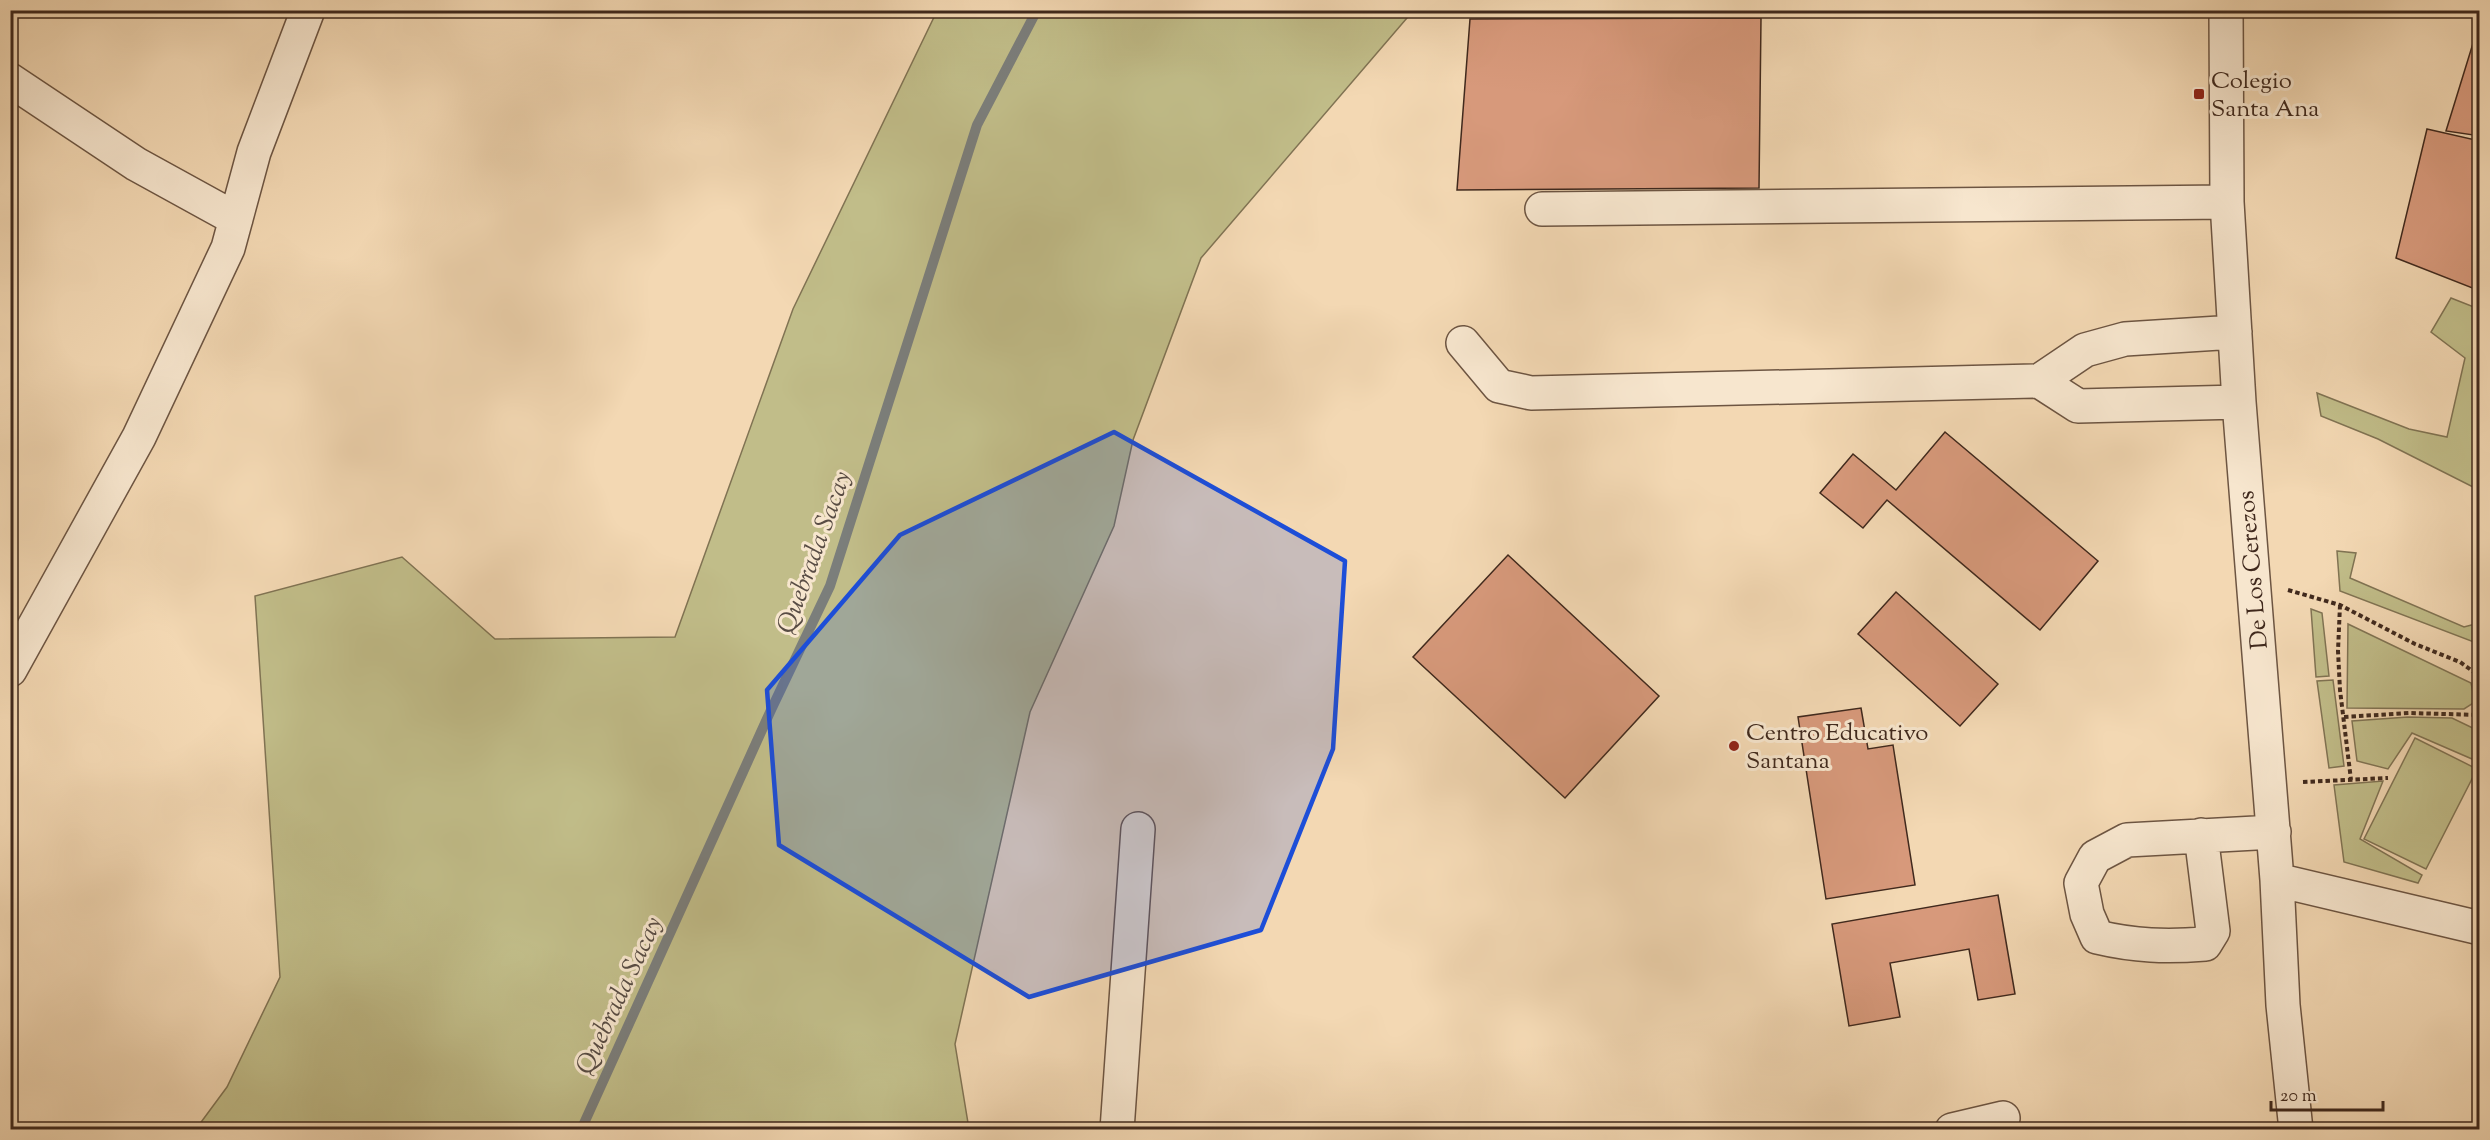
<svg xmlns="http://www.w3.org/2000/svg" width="2490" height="1140" font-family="'Sorts Mill Goudy',serif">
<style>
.green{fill:#c1bd89;stroke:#807353;stroke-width:1.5}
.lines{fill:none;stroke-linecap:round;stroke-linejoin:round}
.stream{stroke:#7b7e7b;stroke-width:10}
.building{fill:#d7997b;stroke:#40291d;stroke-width:1.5}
.minor-casing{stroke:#6d5542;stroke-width:36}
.path{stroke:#40291d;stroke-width:4;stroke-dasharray:4.5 3;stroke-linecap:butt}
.minor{stroke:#f7e6ce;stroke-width:33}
.marked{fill:#1d4ed8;fill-opacity:0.2;stroke:#1d4ed8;stroke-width:4.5;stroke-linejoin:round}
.poi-dot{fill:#8f2418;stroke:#f7e6ce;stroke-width:2}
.labels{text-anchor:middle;stroke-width:6;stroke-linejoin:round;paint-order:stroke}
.poi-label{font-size:24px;fill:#40291d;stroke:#f7e6ce;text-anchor:start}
.street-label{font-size:24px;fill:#40291d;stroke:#f7e6ce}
.water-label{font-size:26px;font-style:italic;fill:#584c44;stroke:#f7e6ce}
</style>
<rect width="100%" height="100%" fill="#f3d8b3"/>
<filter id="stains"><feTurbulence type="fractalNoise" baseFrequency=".00333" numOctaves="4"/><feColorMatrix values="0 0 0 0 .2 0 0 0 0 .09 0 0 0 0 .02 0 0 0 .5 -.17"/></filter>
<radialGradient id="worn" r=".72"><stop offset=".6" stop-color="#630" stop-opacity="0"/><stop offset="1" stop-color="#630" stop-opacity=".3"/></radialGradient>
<path class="green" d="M937,11H1413L1201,258L1133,440L1114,526L1030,712L955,1044L969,1129H196L227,1087L280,977L255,596L402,557L495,639L675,637L793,309Z
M2451,298L2479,309V490L2378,439L2321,416L2317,393L2409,429L2447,437L2465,358L2431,332Z
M2337,551L2356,553L2350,578L2464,627L2479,623V644L2340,591Z
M2311,609L2322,613L2329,676L2316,677Z
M2348,624L2471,683L2475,702L2464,709L2347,708Z
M2333,680L2344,766L2329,768L2317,681Z
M2408,717L2452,718L2479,731V762L2412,733L2388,769L2357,761L2352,721Z
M2415,738L2477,769L2426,869L2364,839Z
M2383,781L2360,839L2422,875L2418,883L2344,862L2334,785Z"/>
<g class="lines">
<path class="stream" d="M581,1130L771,710L830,586L977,125L1037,10"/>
</g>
<path class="building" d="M1761,18L1759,188L1457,190L1470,19Z
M2478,27L2480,28V136L2446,131Z
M2427,129L2480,141V291L2396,258Z
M1945,432L2098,561L2040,630L1887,500L1863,528L1820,493L1853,454L1896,490Z
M1508,555L1659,696L1565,798L1413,657Z
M1896,592L1998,684L1960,726L1858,634Z
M1861,708L1868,749L1893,745L1915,885L1826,899L1798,717Z
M1998,895L2015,994L1978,1000L1969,949L1890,963L1900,1017L1849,1026L1832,924Z"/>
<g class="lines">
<defs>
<path id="minor" d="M2226,10L2227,202L2239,402L2277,880L2283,1005L2296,1130
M10,80L136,164L236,219
M1542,209L2227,202
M1463,343L1499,386L1531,393L2039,381L2085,350L2125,339L2235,332
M2039,381L2078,406L2239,402
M10,670L139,437L228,248L254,152L308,10
M2201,835L2213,931L2205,944C2166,947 2135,946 2097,937L2087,914L2081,883L2095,857L2127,840L2274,832
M2277,880L2480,928
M1117,1130L1138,829
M1952,1130L2003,1118"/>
</defs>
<use href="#minor" class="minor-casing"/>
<path class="path" d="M2288,590L2340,605L2415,644L2460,662L2478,675L2480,682
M2340,605L2338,651L2340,690L2351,780
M2344,717L2409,713L2480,715
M2303,782L2388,778"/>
<use href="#minor" class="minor"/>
</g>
<path class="marked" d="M1114,432L1345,561L1333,749L1261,930L1029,997L779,845L767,690L900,535Z"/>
<g class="poi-dot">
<rect x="2193" y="88" width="12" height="12" rx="3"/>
<circle cx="1734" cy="746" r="6"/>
</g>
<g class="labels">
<g class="poi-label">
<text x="2211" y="88">Colegio<tspan x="2211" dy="28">Santa Ana</tspan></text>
<text x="1746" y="740">Centro Educativo<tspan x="1746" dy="28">Santana</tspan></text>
</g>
<g class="street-label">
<text transform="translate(2252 570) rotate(-95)" y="8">De Los Cerezos</text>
</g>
<g class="water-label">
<text transform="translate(813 552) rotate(-70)" y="9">Quebrada Sacay</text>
<text transform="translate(618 995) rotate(-65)" y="9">Quebrada Sacay</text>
</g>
</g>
<rect width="2490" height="1140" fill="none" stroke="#f3d8b3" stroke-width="36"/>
<rect x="12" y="12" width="2466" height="1116" fill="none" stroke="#40291d" stroke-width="3"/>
<rect x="18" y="18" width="2454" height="1104" fill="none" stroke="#40291d" stroke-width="1.5"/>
<path d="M2271 1101v9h112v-9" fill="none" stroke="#40291d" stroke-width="3"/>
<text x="2280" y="1101" font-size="18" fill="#40291d" stroke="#f7e6ce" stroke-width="4.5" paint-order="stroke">20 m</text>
<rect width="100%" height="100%" filter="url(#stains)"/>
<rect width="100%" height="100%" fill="url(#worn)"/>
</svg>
